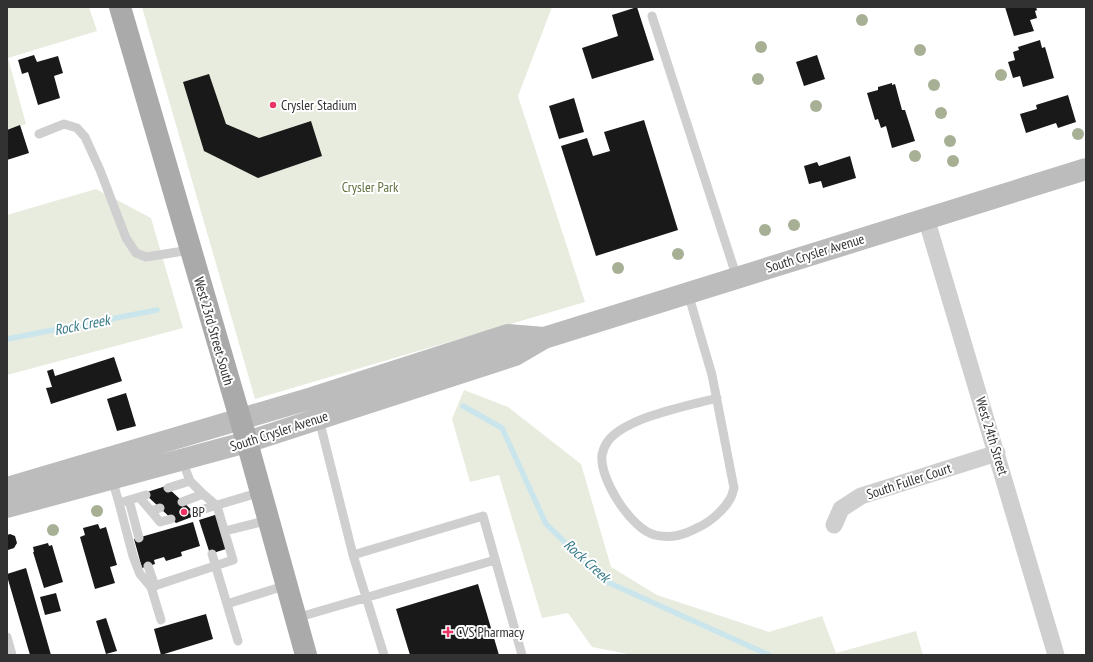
<svg xmlns="http://www.w3.org/2000/svg" width="1093" height="662" font-family="'PT Sans Narrow',sans-serif">
<style>
.green{fill:#e8ecde}
.lines{fill:none;stroke-linecap:round;stroke-linejoin:round}
.stream{stroke:#cae6ec;stroke-width:5.5}
.building{fill:#191919}
.lane{stroke:#cfcfcf;stroke-width:9}
.street{stroke:#cfcfcf;stroke-width:17}
.secondary{stroke:#bcbcbc;stroke-width:22}
.primary{stroke:#aaa;stroke-width:22}
.tree{fill:#a7b094}
.poi-dot{fill:#ea3465;stroke:#fff;stroke-width:1.5}
.labels{text-anchor:middle;stroke-width:4;stroke-linejoin:round;paint-order:stroke}
.poi-label{font-size:14px;fill:#323232;stroke:#fff;text-anchor:start}
.park-label{font-size:14px;fill:#5f703d;stroke:#fff}
.street-label{font-size:14px;fill:#323232;stroke:#fff}
.water-label{font-size:15px;font-style:italic;fill:#397b8a;stroke:#fff}
</style>
<rect width="100%" height="100%" fill="#fff"/>
<path class="green" d="M7,7H89L97,31L8,58L26,124L7,130Z
M142,7H552L518,96L585,302L255,399Z
M96,189L151,218L183,328L7,375V215Z
M464,390L508,407L581,464L611,567L657,595L769,632L822,616L836,653L916,631L923,655H633L592,647L568,613L542,618L499,475L470,482L452,419Z"/>
<g class="lines">
<path class="stream" d="M7,339L157,310
M463,406L502,428L546,524L605,581L769,655"/>
</g>
<path class="building" d="M637,7L654,60L592,79L582,48L618,36L612,15Z
M1005,7H1036L1037,10L1035,11L1037,18L1030,20L1034,31L1014,36Z
M1040,40L1042,48L1045,47L1054,78L1023,87L1020,76L1013,78L1008,62L1015,60L1013,52L1019,50L1018,47Z
M34,55L37,62L58,56L63,73L54,76L60,98L38,105L28,72L22,74L18,60Z
M817,55L825,79L804,86L796,62Z
M209,74L226,124L259,138L311,121L322,156L258,178L204,151L183,82Z
M892,83V85L895,84L902,110H905L915,141L892,148L886,126L881,128L878,119L875,120L867,93L878,90V87Z
M1068,95L1076,122L1058,128L1056,123L1026,133L1020,114L1037,109L1036,105Z
M574,98L584,132L559,139L549,106Z
M644,120L678,230L596,256L561,146L587,138L593,156L610,151L604,132Z
M20,125L29,153L7,160V130Z
M850,156L856,178L823,188L821,181L809,184L804,166L817,162L819,166Z
M114,357L122,381L51,404L46,388L52,387L47,371L53,369L55,376Z
M126,393L136,426L117,431L107,399Z
M166,486L197,515L176,523L144,493Z
M218,514L229,548L210,554L199,520Z
M193,522L200,546L181,552L182,556L166,561L164,557L154,560L155,564L142,568L134,539Z
M98,524L100,529L106,527L117,565L110,567L115,583L95,589L80,537L85,535L83,528Z
M10,534L15,536L17,543L14,548L8,550L7,549V535Z
M48,543L49,546L52,545L63,582L44,588L33,552H34L33,547Z
M26,568L51,655H30L7,576V574Z
M478,584L499,655H410L396,609Z
M56,593L61,611L45,615L40,597Z
M206,614L213,639L161,655L154,629Z
M106,618L117,651L106,654L96,621Z"/>
<g class="lines">
<path class="lane" d="M652,16L737,278
M39,134L64,124L77,128L85,137L100,170L126,238L136,253L146,257L190,250
M688,293L712,375L734,488C733,491 732,496 730,499C724,510 710,522 699,527C684,535 671,539 655,535C632,530 599,479 602,455C603,450 605,445 608,441C627,417 687,406 717,398
M319,419L353,555L384,655
M112,479L119,503L146,495
M168,488L190,481
M139,497L151,511
M129,500L139,538
M182,502L203,494
M119,503L133,556L140,574L151,587
M160,508L151,511L160,522L171,519
M194,512L261,492
M225,531L269,520
M212,554L238,641
M353,555L483,516L522,655
M148,566L155,586
M227,604L287,585
M296,618L495,560
M161,620L151,587L233,560L217,506L203,494L190,481L182,460
M7,637L12,655"/>
<path class="street" d="M926,218L1056,655
M834,525L841,509L861,496L997,453"/>
<path class="secondary" d="M7,488L312,398L508,335L544,338
M7,507L247,442L515,355L544,338L1086,169"/>
<path class="primary" d="M120,7L247,442L306,655"/>
</g>
<g class="tree">
<circle cx="862" cy="20" r="6"/>
<circle cx="761" cy="47" r="6"/>
<circle cx="920" cy="50" r="6"/>
<circle cx="1001" cy="75" r="6"/>
<circle cx="758" cy="79" r="6"/>
<circle cx="934" cy="85" r="6"/>
<circle cx="816" cy="106" r="6"/>
<circle cx="941" cy="113" r="6"/>
<circle cx="1078" cy="134" r="6"/>
<circle cx="950" cy="141" r="6"/>
<circle cx="915" cy="156" r="6"/>
<circle cx="953" cy="161" r="6"/>
<circle cx="794" cy="225" r="6"/>
<circle cx="765" cy="230" r="6"/>
<circle cx="678" cy="254" r="6"/>
<circle cx="618" cy="268" r="6"/>
<circle cx="97" cy="511" r="6"/>
<circle cx="53" cy="530" r="6"/>
</g>
<g class="poi-dot">
<circle cx="273" cy="105" r="4"/>
<circle cx="184" cy="512" r="4"/>
<path d="M446 626h4v4h4v4h-4v4h-4v-4h-4v-4h4z"/>
</g>
<g class="labels">
<g class="poi-label">
<text x="281" y="110">Crysler Stadium</text>
<text x="192" y="517">BP</text>
<text x="456" y="637">CVS Pharmacy</text>
</g>
<g class="park-label">
<text x="370" y="192">Crysler Park</text>
</g>
<g class="street-label">
<text transform="translate(815 253) rotate(-17)" y="5">South Crysler Avenue</text>
<text transform="translate(214 331) rotate(74)" y="5">West 23rd Street South</text>
<text transform="translate(279 431) rotate(-18)" y="5">South Crysler Avenue</text>
<text transform="translate(992 436) rotate(73)" y="5">West 24th Street</text>
<text transform="translate(909 481) rotate(-18)" y="5">South Fuller Court</text>
</g>
<g class="water-label">
<text transform="translate(82 325) rotate(-11)" y="5">Rock Creek</text>
<text transform="translate(587 561) rotate(42)" y="5">Rock Creek</text>
</g>
</g>
<rect width="1093" height="662" fill="none" stroke="#323232" stroke-width="16"/>
</svg>
